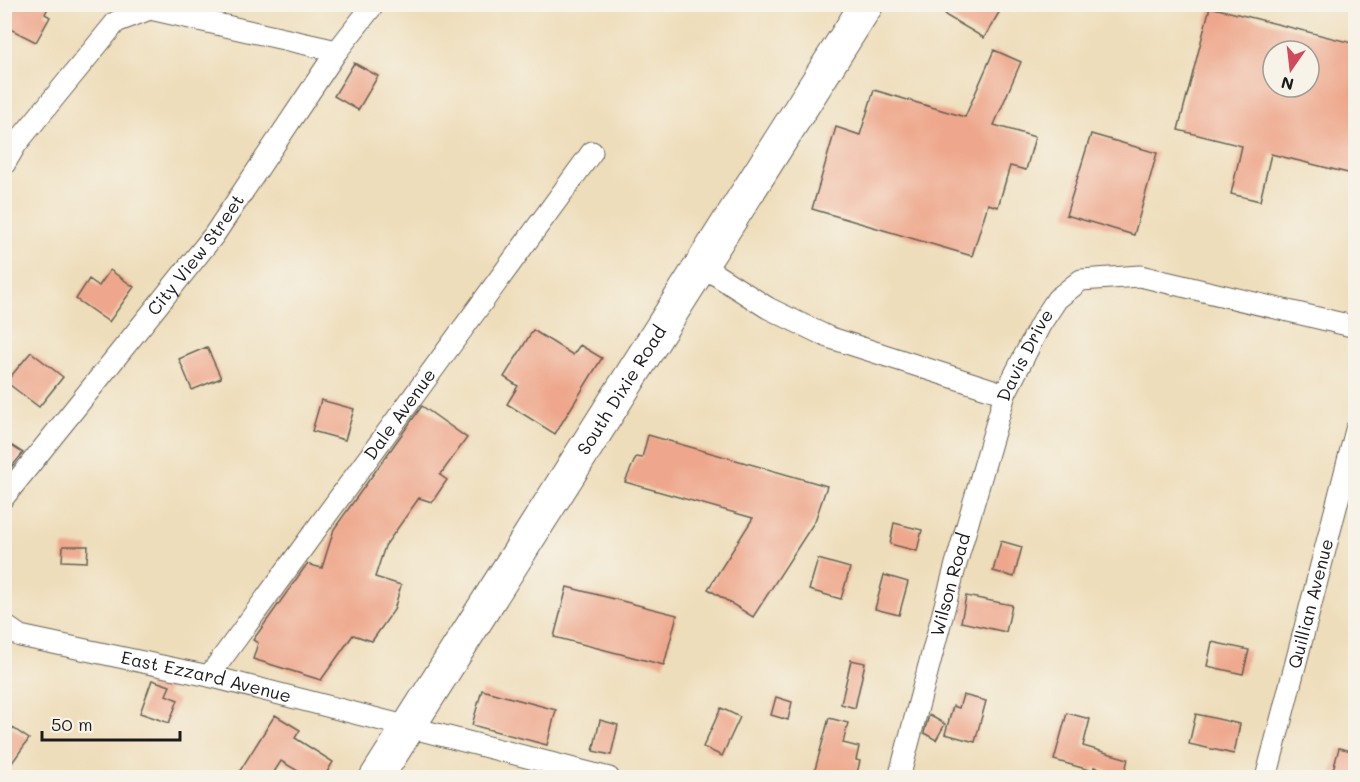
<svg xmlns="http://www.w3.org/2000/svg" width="1360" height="782" font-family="Mali,sans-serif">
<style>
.building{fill:#eea78c;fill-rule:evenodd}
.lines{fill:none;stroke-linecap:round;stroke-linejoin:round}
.street-casing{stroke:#666053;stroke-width:23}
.primary-casing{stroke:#666053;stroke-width:35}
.street{stroke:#fff;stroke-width:21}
.primary{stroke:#fff;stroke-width:33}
.labels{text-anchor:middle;stroke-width:4.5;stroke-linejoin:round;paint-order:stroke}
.street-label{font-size:18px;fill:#1c1c1c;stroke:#f7f3e8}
</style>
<rect width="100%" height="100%" fill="#f7f3e8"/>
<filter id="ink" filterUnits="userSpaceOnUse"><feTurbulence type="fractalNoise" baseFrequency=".0167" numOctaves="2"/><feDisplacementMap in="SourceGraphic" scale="12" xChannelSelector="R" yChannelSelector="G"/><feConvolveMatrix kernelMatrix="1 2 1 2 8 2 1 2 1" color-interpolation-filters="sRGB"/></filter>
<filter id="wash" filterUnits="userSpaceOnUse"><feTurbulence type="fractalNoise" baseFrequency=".008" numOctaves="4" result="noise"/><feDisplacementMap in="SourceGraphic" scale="24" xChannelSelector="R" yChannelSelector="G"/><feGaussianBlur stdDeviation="1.35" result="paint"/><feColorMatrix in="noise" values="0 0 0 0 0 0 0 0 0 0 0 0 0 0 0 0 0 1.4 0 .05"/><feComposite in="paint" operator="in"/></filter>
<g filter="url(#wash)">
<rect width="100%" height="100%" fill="#eeddba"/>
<g id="blocks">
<path class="building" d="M13,4H50L45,14L50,17L36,42L4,26Z
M951,4H1004L984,38L945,15Z
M1210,7L1356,44V175L1271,154L1260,201L1231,194L1242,146L1178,130ZM1273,51H1309V87H1273Z
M994,50L1021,62L994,125L1035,137L1026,170L1010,166L998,207L988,204L972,256L812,209L836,127L860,135L874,90L965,117Z
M354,63L378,76L358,110L334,96Z
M1091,134L1157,153L1134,235L1066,215Z
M110,270L134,287L109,322L76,299L89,279L99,286Z
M533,330L573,355L580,345L602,358L555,434L507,404L518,386L504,377Z
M207,347L221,378L192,390L179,359Z
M31,352L63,377L39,407L6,382Z
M321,400L354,409L345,440L312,431Z
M422,406L467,438L440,475L447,480L432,502L419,498L385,546L375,577L401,585L394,610L372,641L353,635L321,680L253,659L258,643L253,640L307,564L322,568L334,529Z
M648,435L827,486L815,521L753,617L708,589L753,518L625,482L636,457L642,458Z
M4,441L23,453L4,476Z
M894,523L922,530L917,551L890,544Z
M1001,541L1022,547L1014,577L993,571Z
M63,546H88L87,562L62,561Z
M818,559L850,568L841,599L809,590Z
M884,575L908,582L899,615L875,609Z
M567,587L677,615L664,665L554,637Z
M966,596L1012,605L1006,632L961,622Z
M1212,642L1249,650L1243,674L1207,666Z
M851,660L865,663L855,708L841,704Z
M152,680L170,686L166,695L178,700L169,723L140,713Z
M482,690L556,710L547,745L472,725Z
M963,695L986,701L975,742L945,734L953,706L959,708Z
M776,697L792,702L788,720L771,715Z
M721,708L740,717L722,756L703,747Z
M1067,713L1090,719L1083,746L1128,759L1124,775L1094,767L1093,771L1054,760Z
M1196,714L1240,724L1234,754L1189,744Z
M275,715L300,730L295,738L333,762L324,777H308L281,761L271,777H236Z
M929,715L945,724L936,740L924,733Z
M829,718L848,723L843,743L859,747L856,760L860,761L856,777H813Z
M600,720L618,725L611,755L593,751Z
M4,722L29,739L4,774Z
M1339,748L1356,752V777H1331Z"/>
</g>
</g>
<g filter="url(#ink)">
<use href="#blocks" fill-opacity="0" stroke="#666053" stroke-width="1.5"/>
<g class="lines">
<defs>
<g id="street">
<path d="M4,165L17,143L116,22L150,9L337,51"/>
<path d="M702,266L768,308L828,337L1005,394"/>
<path id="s1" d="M4,497L214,235L337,51L374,4"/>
<path id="s2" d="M4,625L20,636L209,676L609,778"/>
<path id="s3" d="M209,676L592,152"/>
<path id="s4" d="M899,778L956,564L1005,394L1040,325L1057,299L1081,280L1140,276L1356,327"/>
<path id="s5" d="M1266,778L1356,430"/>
</g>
<g id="primary">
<path id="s6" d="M376,778L867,4"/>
</g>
</defs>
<use href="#street" class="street-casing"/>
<use href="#primary" class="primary-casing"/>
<use href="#street" class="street"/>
<use href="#primary" class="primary"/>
</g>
</g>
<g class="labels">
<g class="street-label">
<text dy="6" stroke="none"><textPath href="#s1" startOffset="309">City View Street</textPath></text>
<text dy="6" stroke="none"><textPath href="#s4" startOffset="442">Davis Drive</textPath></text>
<text dy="6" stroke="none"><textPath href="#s6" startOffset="459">South Dixie Road</textPath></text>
<text dy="6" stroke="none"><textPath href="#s3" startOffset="324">Dale Avenue</textPath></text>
<text dy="6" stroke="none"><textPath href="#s4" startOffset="200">Wilson Road</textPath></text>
<text dy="6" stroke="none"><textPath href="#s5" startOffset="180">Quillian Avenue</textPath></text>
<text dy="6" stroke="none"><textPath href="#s2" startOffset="210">East Ezzard Avenue</textPath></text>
</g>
</g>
<rect width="1360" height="782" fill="none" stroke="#f7f3e8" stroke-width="24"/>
<g transform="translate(1291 69) rotate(194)"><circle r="28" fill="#f7f3e8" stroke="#9f9d96" stroke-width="1.5"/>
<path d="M0-4.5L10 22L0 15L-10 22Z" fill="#d1495b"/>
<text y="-9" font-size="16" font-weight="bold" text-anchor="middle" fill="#1c1c1c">N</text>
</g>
<path d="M42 731v9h138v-9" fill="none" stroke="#1c1c1c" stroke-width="3"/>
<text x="51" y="731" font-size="18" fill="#1c1c1c" stroke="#f7f3e8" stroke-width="4.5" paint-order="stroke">50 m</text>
</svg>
